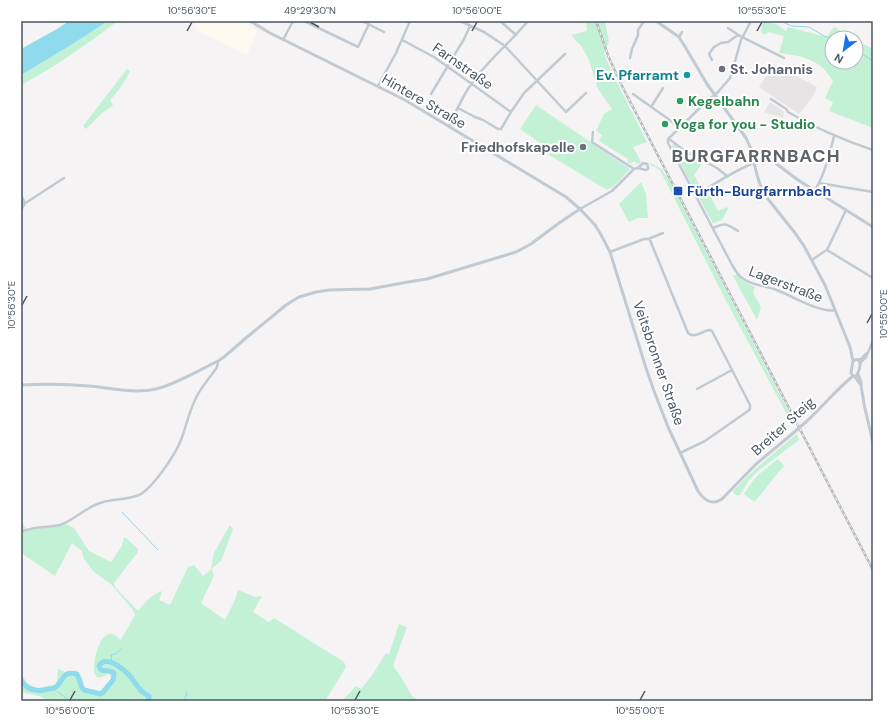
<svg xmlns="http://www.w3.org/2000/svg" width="894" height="722" font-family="'DM Sans',sans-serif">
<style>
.commercial{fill:#fdf9ef}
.education{fill:#e6e4e5}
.green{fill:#c3f1d5}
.water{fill:#90daee}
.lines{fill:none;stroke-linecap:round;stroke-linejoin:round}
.stream{stroke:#90daee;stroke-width:1}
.river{stroke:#90daee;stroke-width:5}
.minor{stroke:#c1cad2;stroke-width:2.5}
.tertiary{stroke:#c1cad2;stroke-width:3}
.secondary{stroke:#c1cbd6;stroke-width:3.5}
.rail-casing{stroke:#b5b8bd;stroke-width:2.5}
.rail{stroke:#fff;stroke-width:1;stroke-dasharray:3;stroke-linecap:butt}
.tertiary-bridge{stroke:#c1cad2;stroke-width:3}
.ticks{fill:none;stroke:#4a5661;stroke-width:1.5}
.worship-dot{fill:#6b7280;stroke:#fff;stroke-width:1.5}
.culture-dot{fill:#0f9aa8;stroke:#fff;stroke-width:1.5}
.leisure-dot{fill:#2e9e5b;stroke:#fff;stroke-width:1.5}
.transit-dot{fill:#1a4fb4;stroke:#fff;stroke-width:1.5}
.labels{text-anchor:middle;stroke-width:4;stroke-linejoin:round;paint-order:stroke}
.street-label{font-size:14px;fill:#4a5661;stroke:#fff}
.worship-label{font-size:14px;font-weight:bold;fill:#5b616d;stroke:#fff;text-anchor:start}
.culture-label{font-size:14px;font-weight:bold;fill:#0d838f;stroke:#fff;text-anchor:end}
.leisure-label{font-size:14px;font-weight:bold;fill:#27864d;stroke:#fff;text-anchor:start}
.transit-label{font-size:14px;font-weight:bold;fill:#164399;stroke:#fff;text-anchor:start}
.district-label{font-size:18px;font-weight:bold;letter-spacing:1px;fill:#5f6368;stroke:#fff}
.neatline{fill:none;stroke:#4a5661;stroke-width:1.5}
.ticks-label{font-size:10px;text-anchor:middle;fill:#4a5661}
</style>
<rect width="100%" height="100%" fill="#f5f3f3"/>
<path class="commercial" d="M197,21H241L258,31L247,55L196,30L195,25Z"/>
<path class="education" d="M774,64L817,87L814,95L799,114L759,87Z
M770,102L783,111L784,115L783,118L779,117V116L777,115V116L764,112Z"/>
<path class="green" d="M108,21H118C87,44 55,67 21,85V75L71,45Z
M586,21H605L609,42L604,53L612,73L632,112L647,142L633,147L641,162L638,164L634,161L630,164L627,161L628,159L599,141L602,135L596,131L604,114L612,109L598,89L589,60L582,47L571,35L587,31Z
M764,21L776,24L786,31L788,27L827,37L834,27L853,38H832V62H856V40L873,49V128L829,111L833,102L825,98L833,81C830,77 827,72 824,69C812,57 794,55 779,53L784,36L768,32L766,34H762L761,26Z
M127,69L130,71C124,83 119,90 110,100L113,105L101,114L86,129L83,126Z
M536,105L630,169L614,186L607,190L541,150L543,145L520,129Z
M673,144L682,150L703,162L694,175L702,189L696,193L672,146V145Z
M648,162L662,169L665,175H667L677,194L676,195L677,197H678L795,424L791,422L723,295L660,170L651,165Z
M641,182L646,194L648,218H638L629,222L619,204Z
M707,190L718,211L727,207L728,209L722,220L713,223L698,196Z
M737,274L742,280L755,287L753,293L761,307L757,320L733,276Z
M797,434L799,440L758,471L749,480L740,495H737L734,494L733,491C753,470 775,452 797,434Z
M778,459L784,466C773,477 765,491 754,502L744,494L752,482L758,475Z
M21,523L24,525L27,531L51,527L64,523L74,528L89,551L111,562L122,546L124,537L126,538L138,549V552L114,583L115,587L138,611C145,602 151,595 162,591L159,600L170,605L188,567L194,565L203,576L212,569L214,576L201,603L225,620L235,600L238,590L255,597L262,596L253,612L269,622L274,618L344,662L346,667L325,701H48C41,695 30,694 21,692V673L27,683L39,689L56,684L57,681L58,669L68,673L77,672L82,677L85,689L98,692L110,682L111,677L109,674L98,678C95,675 93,670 94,666C94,658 100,634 110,634C114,633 118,638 121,640L135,615L133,610L112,585L94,572L84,559L82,551L72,543L55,576L21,553Z
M230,525L233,529L221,561L211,569L214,553Z
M399,624L407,627L393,666L401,677L412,696L419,701H342L356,686L361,689L373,674L386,653L389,654Z"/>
<path class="water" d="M69,21H108L71,45L21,75V49L57,29Z"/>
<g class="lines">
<path class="stream" d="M780,21L792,26L809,27L824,36L832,38
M856,50L873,61
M122,512L158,550
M112,662L111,655L115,654L121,649
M53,688L56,691
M58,692L70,701
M184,701L187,693L186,692"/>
<path class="river" d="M21,680C27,691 37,692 48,689C51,689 55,688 57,686C65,678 62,671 77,674L82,688L84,690L101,694C104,692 105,690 108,686C112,681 114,681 114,673C109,669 106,672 101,670L99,666C106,654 123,669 129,675C133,679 135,684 139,688C141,691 145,694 149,696L148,701"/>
<path class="minor" d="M304,21L358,47L369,24
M362,21L384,32
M460,21L484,32L505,46L566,112L586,93
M500,21L516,35
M751,21L741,40L732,72L730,78L718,92L707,101L668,139V143L731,263C735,270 738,276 745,280C754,285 764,286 774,289C789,294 821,314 835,310
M728,28L740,36L784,58
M679,37L682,32
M283,40L293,21
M402,40L434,57L511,112
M630,58L632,49L638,35V30L644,21
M712,60L709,54L714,47L721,43L728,42L738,35
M378,86L396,53L410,21
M431,94L464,39L470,26
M633,94L681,128
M771,99L786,109L788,112C815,128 843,140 873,150
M651,107L663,88
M458,108L475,117L483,120L498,129H501L511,112L524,93L565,54
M449,127C456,112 462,96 472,83C488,60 510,43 528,21
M593,132L592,142L634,169
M669,139L685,151L717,168L727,176
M819,183L873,192
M815,190C825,174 830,154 834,136
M696,195C715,184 733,171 754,163
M24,204L64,178
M580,209L612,191L634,169L638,168L643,163L647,164L648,167V169L646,170L638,168
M713,228C726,222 726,224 738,231
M648,239L663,233
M827,250L846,210
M610,252L644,239H648L650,240L688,333C695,339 702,331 709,330L712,331L750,405V409L748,411L705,441L680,453
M812,260L825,251L827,250L873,278
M858,360L861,359L867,353
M860,363L866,357L873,341
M697,389L732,370
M21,532C33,526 47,528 60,525C74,520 85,508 100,503C112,499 127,500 139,495C153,488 175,455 181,440C186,427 189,412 195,400C200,388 210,378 217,367L218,361"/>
<path class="tertiary" d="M250,21L270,33L405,100L566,197L580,209L595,225L600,233L610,252L646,368L654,391L668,427L698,491C704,500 712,506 722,499L756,464L791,435
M656,21L679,37L684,45L707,84L746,138L751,149L757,175L762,190L768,199L795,233L804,246L825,285L850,347L853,361
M751,149L757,151L766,156L798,180L873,227
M858,374L861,382V385
M855,377L861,385L864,404L873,443
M21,385C44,384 66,384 89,386C112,388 134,394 156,389C177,384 199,370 218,361L224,357L246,338L286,305L299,297L316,292L329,290L370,289L408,282L427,279L516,252L531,244L559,223L580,209
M807,421C822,407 836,390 853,376L855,377C860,373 864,354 853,361L851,373L853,376"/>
<path class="secondary" d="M21,196L23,200L24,204L21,209"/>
<defs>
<path id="rail" d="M596,21L609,58L622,86L873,570"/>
</defs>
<use href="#rail" class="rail-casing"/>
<use href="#rail" class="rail"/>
<path class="tertiary-bridge" d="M791,435L807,421"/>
</g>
<path class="ticks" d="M310,22L319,27M187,31L192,22M472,31L477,22M757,31L762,22M22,305L27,296M867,323L872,314M70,700L75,691M355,700L360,691M640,700L645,691"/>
<g class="worship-dot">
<circle cx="722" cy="69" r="4"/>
<circle cx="583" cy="147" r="4"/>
</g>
<circle class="culture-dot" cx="687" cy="75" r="4"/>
<g class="leisure-dot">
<circle cx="680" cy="101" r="4"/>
<circle cx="665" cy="124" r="4"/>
</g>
<rect class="transit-dot" x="673" y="186" width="10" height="10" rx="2"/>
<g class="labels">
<g class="street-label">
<text transform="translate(463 66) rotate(35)" y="5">Farnstraße</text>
<text transform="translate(424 101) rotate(30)" y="5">Hintere Straße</text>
<text transform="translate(786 284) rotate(21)" y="5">Lagerstraße</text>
<text transform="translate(659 363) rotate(71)" y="5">Veitsbronner Straße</text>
<text transform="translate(783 426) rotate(-42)" y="5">Breiter Steig</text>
</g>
<g class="worship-label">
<text x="730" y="74">St. Johannis</text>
<text x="575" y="152" text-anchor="end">Friedhofskapelle</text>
</g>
<g class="culture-label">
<text x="679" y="80">Ev. Pfarramt</text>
</g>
<g class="leisure-label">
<text x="688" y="106">Kegelbahn</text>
<text x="673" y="129">Yoga for you - Studio</text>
</g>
<g class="transit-label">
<text x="687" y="196">Fürth-Burgfarrnbach</text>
</g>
<g class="district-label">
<text x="756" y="162">BURGFARRNBACH</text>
</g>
</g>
<rect width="894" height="722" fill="none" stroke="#ffffff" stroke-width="44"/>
<g transform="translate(844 50) rotate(211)"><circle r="19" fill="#ffffff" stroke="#b7bbc0"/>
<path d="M0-3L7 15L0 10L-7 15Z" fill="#1a73e8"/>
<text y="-6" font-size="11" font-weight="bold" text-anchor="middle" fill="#4a5661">N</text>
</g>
<rect x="22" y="22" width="850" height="678" class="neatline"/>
<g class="ticks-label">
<text x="192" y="14">10°56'30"E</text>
<text x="310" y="14">49°29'30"N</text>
<text x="477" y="14">10°56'00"E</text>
<text x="762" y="14">10°55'30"E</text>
<text transform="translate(11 305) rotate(-90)" y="4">10°56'30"E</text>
<text transform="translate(883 314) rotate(-90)" y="4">10°55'00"E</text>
<text x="70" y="714">10°56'00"E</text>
<text x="355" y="714">10°55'30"E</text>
<text x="640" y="714">10°55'00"E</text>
</g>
</svg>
